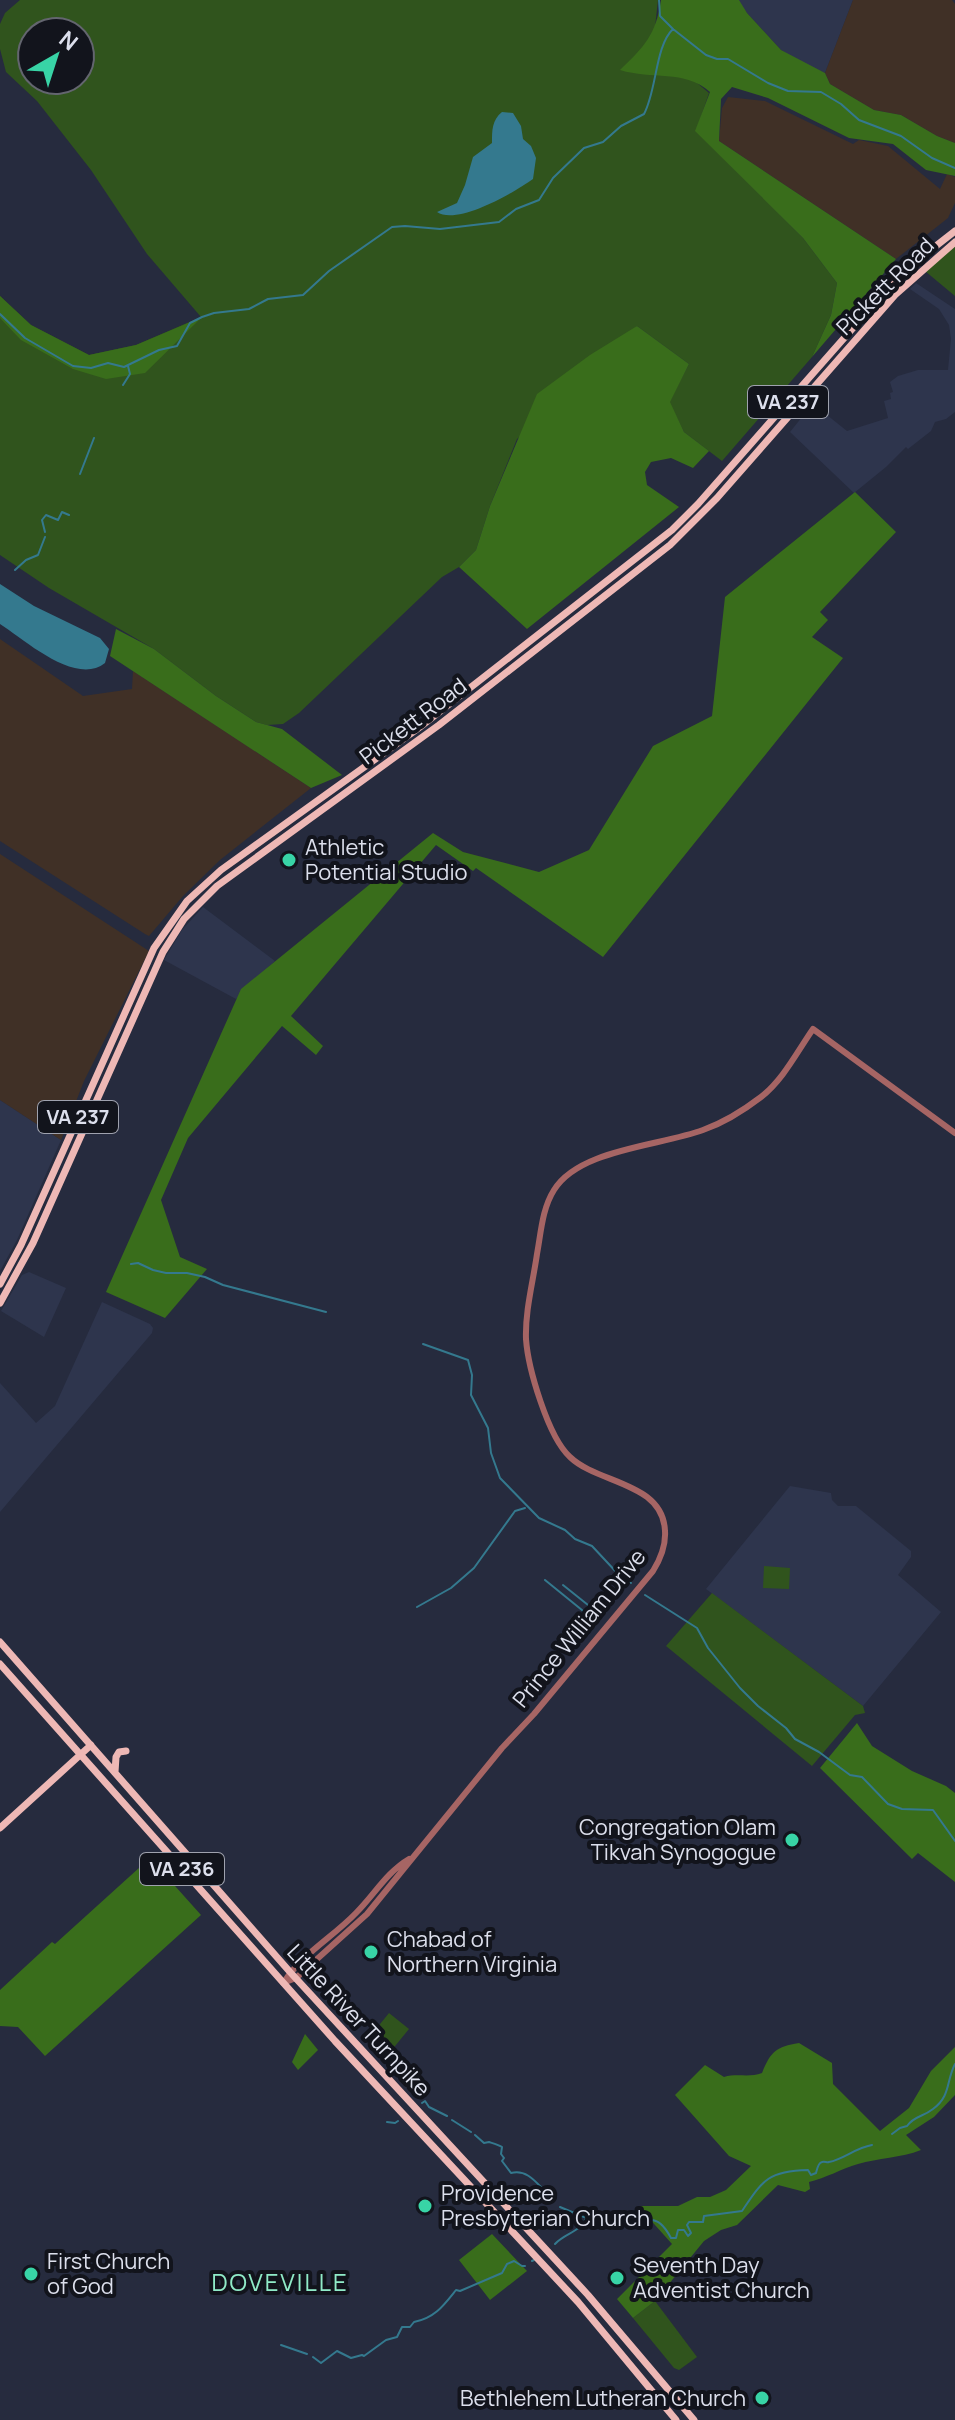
<svg xmlns="http://www.w3.org/2000/svg" width="955" height="2420" font-family="Manrope,sans-serif">
<style>
.built{fill:#2e354d}
.industrial{fill:#403026}
.green{fill:#30541d;fill-rule:evenodd}
.forest{fill:#396d1b}
.water{fill:#34798e}
.lines{fill:none;stroke-linecap:round;stroke-linejoin:round}
.stream{stroke:#34798e;stroke-width:2}
.minor{stroke:#a66564;stroke-width:6}
.major{stroke:#eeb8b5;stroke-width:7}
.poi-dot{fill:#38d4a6;stroke:#12141c;stroke-width:3}
.labels{text-anchor:middle;stroke-width:8;stroke-linejoin:round;paint-order:stroke}
.shield{fill:#12141c;stroke:#9fa2ae;stroke-width:2}
.shield-label{font-size:20px;font-weight:bold;fill:#dcdfec}
.street-label{font-size:22px;fill:#dcdfec;stroke:#12141c}
.poi-label{font-size:22px;fill:#dcdfec;stroke:#12141c;text-anchor:start}
.neighbourhood-label{font-size:24px;letter-spacing:2px;fill:#90ebc8;stroke:#12141c}
</style>
<rect width="100%" height="100%" fill="#262b3e"/>
<path class="built" d="M735,0H853L825,73L800,63L781,50Z
M916,283L955,309V412L946,419L935,422L931,431L908,449L906,447L886,467L854,493L790,432L810,407L824,418L827,415L847,431L888,418L884,401L891,399L890,393L893,392L890,382L898,376L918,370H948L951,339L949,325L939,309L910,289Z
M203,907L275,961L236,999L164,960L182,930Z
M0,1100L61,1140L17,1240L0,1271Z
M29,1272L66,1288L44,1337L1,1311L22,1275Z
M102,1302L150,1324L153,1328L152,1333L0,1512V1383L36,1423L55,1406Z
M790,1486L831,1493L832,1500L838,1506H856L911,1551V1557L898,1575L941,1612L863,1706L706,1589Z"/>
<path class="industrial" d="M853,0H952L955,4V143L937,136L901,115L874,110L830,84L825,73Z
M728,97L765,101L853,144L859,140L888,146L940,189L947,174L955,177V203L948,218L896,259L719,141L722,108Z
M0,639L83,696L132,689L133,671L311,788L220,860L183,896L149,936L145,934L0,841Z
M0,854L149,951L84,1081L61,1140L0,1100Z"/>
<path class="green" d="M20,0H658L653,46L709,93L696,131L803,238L837,283L831,315L812,357L722,461L684,432L669,402L689,364L637,326L517,439L490,506L476,550L459,567L442,577L299,713L283,724L267,725L256,722L216,696L154,649L49,588L0,555V296L31,325L89,355L136,345L201,317L147,254L91,170L37,101L6,72L0,49V24L5,13ZM32,32H80V80H32Z
M955,244V296L925,271Z
M764,1566L790,1568L789,1589L763,1588Z
M712,1593L863,1706L865,1713L855,1715L812,1766L666,1646Z
M389,2013L409,2029L391,2051L372,2034Z
M655,2301L697,2357L679,2370L674,2368L633,2318Z"/>
<path class="forest" d="M661,0H739L747,13L781,50L825,73L830,84L874,110L901,115L937,136L955,143V176L926,170L893,144L849,138L768,98L732,87L721,99L719,141L896,259L812,357L831,315L837,283L803,238L695,131L710,92C684,69 652,80 620,70C644,47 656,35 661,0Z
M0,296L31,325L89,355L136,345L202,317L145,373L106,379L73,369L21,340L0,318Z
M637,326L689,364L670,402L684,432L709,451L693,468L671,458L651,462L645,472L647,485L679,507L527,629L459,567L476,550L490,506L537,394L590,355Z
M855,492L896,532L820,612L828,620L812,637L843,658L603,957L476,868L473,871L436,845L291,1016L323,1046L316,1055L282,1026L188,1138L161,1200L180,1257L207,1269L165,1318L106,1292L241,989L433,833L463,852L539,872L589,850L653,746L712,716L725,597Z
M116,629L154,649L216,696L256,722L282,729L342,775L311,788L110,656Z
M857,1723L872,1746L912,1771L946,1786L955,1793V1882L918,1853L912,1859L820,1768Z
M150,1858L201,1915L45,2056L18,2027L0,2026V1990L52,1942L55,1944Z
M305,2034L318,2050L298,2070L292,2062Z
M799,2043L832,2063L833,2084L880,2131L909,2108L931,2071L955,2047V2095L934,2117L906,2135L921,2150C901,2158 878,2158 858,2164C841,2169 826,2178 809,2182L810,2189L805,2192L778,2185L737,2225L721,2230L704,2241L655,2301L633,2318L617,2299L672,2244L638,2206H678L697,2197H710L726,2190L751,2166L729,2156L675,2095L705,2065L724,2077C737,2073 749,2078 762,2073C771,2051 776,2047 799,2043Z
M492,2234L527,2271L490,2300L459,2260Z"/>
<path class="water" d="M502,112L513,113L521,126L523,139L531,146L536,158L533,179C515,192 457,226 437,212L457,203L465,185L473,157L492,143C492,130 492,120 502,112Z
M0,584L34,606L100,638L109,649L105,663C76,686 26,641 0,624Z"/>
<g class="lines">
<path class="stream" d="M659,0L660,16L673,29L706,55L717,59H728L768,83L788,91L821,92L841,104L859,120L901,136L932,158L955,168
M0,314L25,338L73,366L91,368L108,363L124,367L159,350L177,346L190,323L202,317L214,313L249,309L268,299L303,295L329,271L392,227L405,226L440,229L499,222L516,209L539,200L553,178L584,148L603,142L621,126L644,114C657,90 655,46 673,29
M123,385L130,374L128,366
M80,474L94,438
M45,532L42,520L46,515L58,520L62,512L69,515
M15,570L26,560L38,555L45,537
M131,1264L138,1263L153,1270L166,1273H187L205,1277L223,1285L326,1312
M423,1344L468,1360L472,1375L471,1395L488,1428L491,1453L500,1478L539,1518L565,1530L575,1539L592,1546L619,1575L631,1583
M545,1580L593,1619
M563,1585L598,1613
M645,1595L697,1628L708,1648L740,1688L758,1706L786,1728L795,1739L819,1752L850,1775L862,1777L888,1804L902,1809L933,1810L955,1841
M417,1607L451,1588L474,1568L515,1511L525,1508
M422,2103L425,2101L429,2107L447,2116
M452,2120L471,2132
M387,2122L395,2123L398,2121
M892,2134L900,2128L907,2126C914,2116 923,2117 933,2109C951,2096 946,2081 955,2064
M475,2135L484,2143L489,2142C492,2143 499,2145 502,2147L501,2154L504,2158L502,2161L511,2173C529,2168 539,2187 552,2198
M560,2207L584,2217
M605,2219L612,2216L622,2219L626,2214L633,2217L639,2216L645,2221C658,2217 665,2227 671,2238H676L678,2230H684L688,2236L691,2233L687,2225L689,2222H703L704,2216L742,2211C763,2180 768,2171 808,2170L811,2175L816,2173C817,2169 818,2163 822,2162C825,2161 827,2163 829,2162C844,2159 855,2148 872,2145
M555,2244C565,2233 581,2232 586,2218
M532,2261L534,2260
M281,2345L307,2354
M313,2357L321,2363L337,2351L351,2358L362,2355L364,2356L386,2340L397,2337L402,2327H410L414,2322C435,2318 444,2305 456,2290L460,2291L502,2273L507,2264L514,2261L522,2266H525"/>
<path class="minor" d="M284,1982C302,1954 333,1937 356,1913C374,1895 387,1872 409,1859
M283,1983L296,1978L367,1914L502,1748L534,1714L653,1571C661,1558 666,1546 665,1531C663,1482 598,1484 570,1457C548,1437 528,1368 526,1339C525,1311 533,1282 537,1254C541,1233 542,1209 554,1190C579,1149 660,1146 703,1130C723,1123 744,1110 761,1097C783,1080 797,1052 813,1029L955,1133"/>
<path class="major" d="M0,1284L21,1245L154,948L187,901L221,870L420,727L672,530L698,504L875,303L918,260L955,231
M0,1303L33,1243L163,952L184,919L217,886L439,725L670,545L717,498L895,295L955,242
M0,1642L290,1972L588,2295L694,2420
M0,1664L335,2041L578,2302L676,2420
M115,1772L116,1757L119,1752L126,1751
M0,1828L91,1745"/>
</g>
<g class="poi-dot">
<circle cx="289" cy="860" r="8"/>
<circle cx="792" cy="1840" r="8"/>
<circle cx="371" cy="1952" r="8"/>
<circle cx="425" cy="2206" r="8"/>
<circle cx="31" cy="2274" r="8"/>
<circle cx="617" cy="2278" r="8"/>
<circle cx="762" cy="2398" r="8"/>
</g>
<g class="labels">
<g class="shield">
<rect x="748" y="386" width="80" height="32" rx="6"/>
<rect x="38" y="1101" width="80" height="32" rx="6"/>
<rect x="140" y="1853" width="84" height="32" rx="6"/>
</g>
<g class="shield-label">
<text x="788" y="409">VA 237</text>
<text x="78" y="1124">VA 237</text>
<text x="182" y="1876">VA 236</text>
</g>
<g class="street-label">
<text transform="translate(885 286) rotate(-45)" y="8">Pickett Road</text>
<text transform="translate(413 721) rotate(-37)" y="8">Pickett Road</text>
<text transform="translate(579 1628) rotate(-51)" y="8">Prince William Drive</text>
<text transform="translate(359 2020) rotate(47)" y="8">Little River Turnpike</text>
</g>
<g class="poi-label">
<text x="305" y="855">Athletic<tspan x="305" dy="25">Potential Studio</tspan></text>
<text x="776" y="1835" text-anchor="end">Congregation Olam<tspan x="776" dy="25">Tikvah Synogogue</tspan></text>
<text x="387" y="1947">Chabad of<tspan x="387" dy="25">Northern Virginia</tspan></text>
<text x="441" y="2201">Providence<tspan x="441" dy="25">Presbyterian Church</tspan></text>
<text x="47" y="2269">First Church<tspan x="47" dy="25">of God</tspan></text>
<text x="633" y="2273">Seventh Day<tspan x="633" dy="25">Adventist Church</tspan></text>
<text x="746" y="2406" text-anchor="end">Bethlehem Lutheran Church</text>
</g>
<g class="neighbourhood-label">
<text x="280" y="2291">DOVEVILLE</text>
</g>
</g>
<g transform="translate(56 56) rotate(39)"><circle r="38" fill="#12141c" stroke="#63656f" stroke-width="2"/>
<path d="M0-6L14 30L0 20L-14 30Z" fill="#38d4a6"/>
<text y="-12" font-size="22" font-weight="bold" text-anchor="middle" fill="#dcdfec">N</text>
</g>
</svg>
